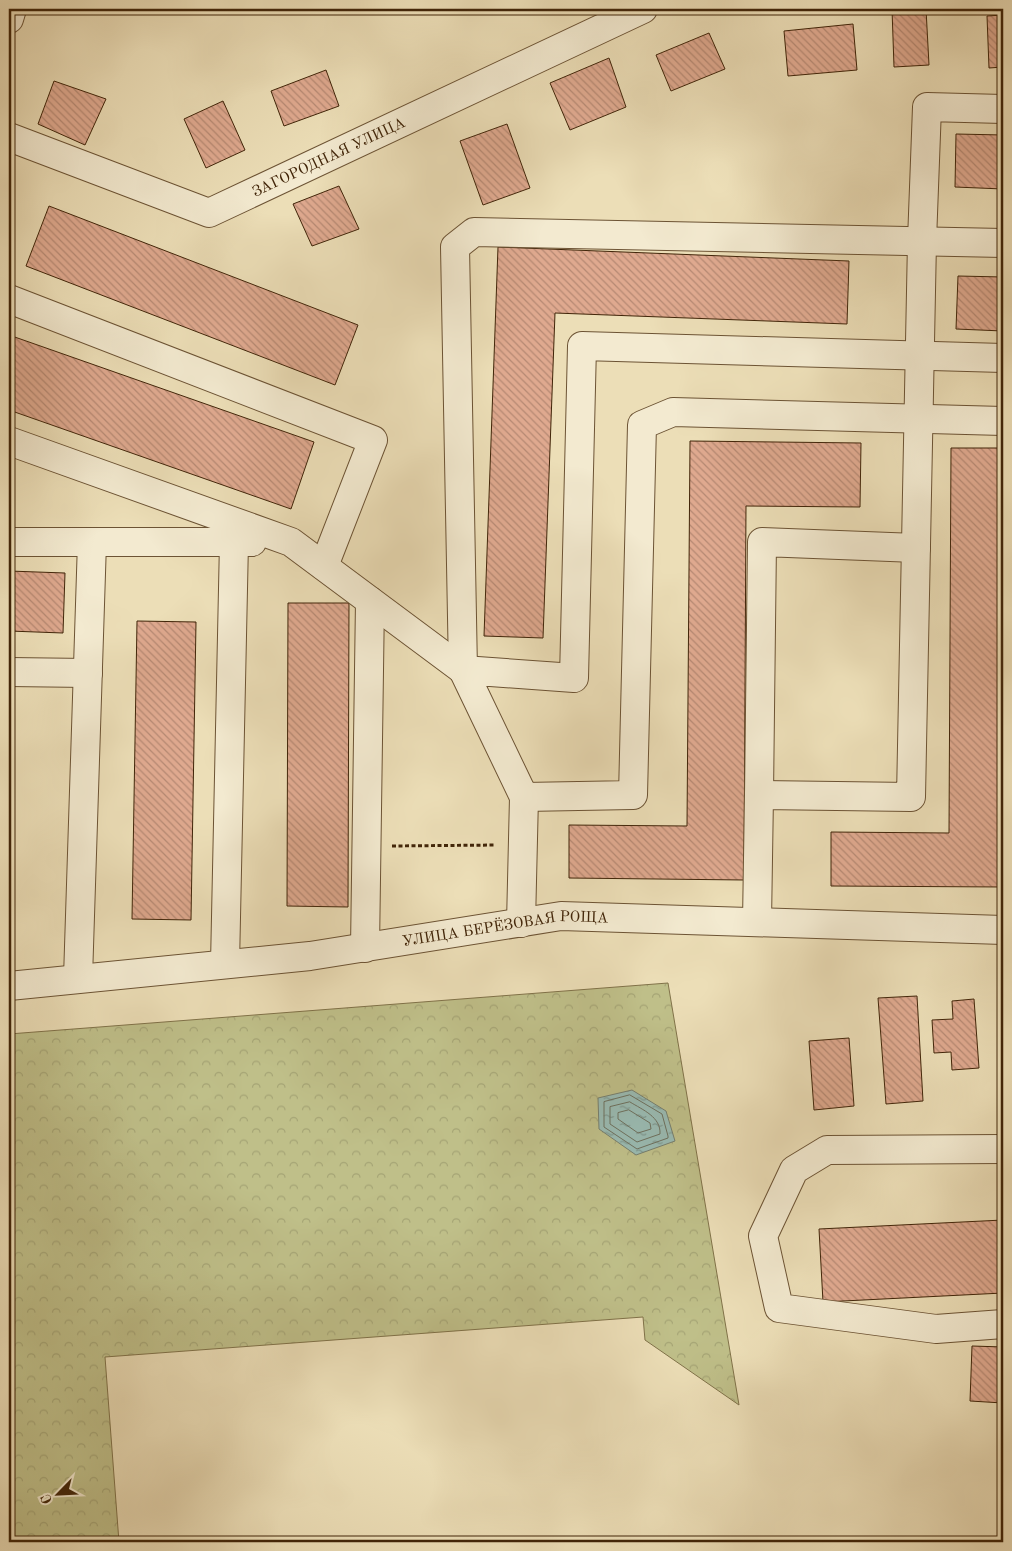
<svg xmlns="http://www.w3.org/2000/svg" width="1012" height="1551" font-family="'Old Standard TT',serif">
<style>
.forest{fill:url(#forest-crowns);stroke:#807249}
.water{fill:url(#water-ripples);stroke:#767f6f}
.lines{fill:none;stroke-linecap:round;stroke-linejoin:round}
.shore{stroke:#6d705e;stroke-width:1}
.building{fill:url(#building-back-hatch);stroke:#412509}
.minor-casing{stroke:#6c5334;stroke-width:30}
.path{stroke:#412509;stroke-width:3;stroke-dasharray:4 2.5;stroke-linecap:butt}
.minor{stroke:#f3ead0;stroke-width:28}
.labels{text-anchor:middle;stroke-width:4.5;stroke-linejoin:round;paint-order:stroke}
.street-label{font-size:15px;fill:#412509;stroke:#f3ead0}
</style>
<defs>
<pattern id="forest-crowns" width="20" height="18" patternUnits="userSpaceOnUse" patternTransform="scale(1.25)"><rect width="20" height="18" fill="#bfbf89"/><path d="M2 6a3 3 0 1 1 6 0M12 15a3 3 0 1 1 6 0" fill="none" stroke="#a5a475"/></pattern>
<pattern id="water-ripples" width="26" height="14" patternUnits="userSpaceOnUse" patternTransform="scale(1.25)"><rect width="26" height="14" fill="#99bbb3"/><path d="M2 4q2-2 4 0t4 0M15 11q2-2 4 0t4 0" fill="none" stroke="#7e9890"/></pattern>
<pattern id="building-back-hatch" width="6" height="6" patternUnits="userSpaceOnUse" patternTransform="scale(1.25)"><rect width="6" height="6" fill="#dfa98f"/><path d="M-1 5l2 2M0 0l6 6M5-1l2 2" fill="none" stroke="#b68973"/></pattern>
</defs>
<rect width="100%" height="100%" fill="#ecdeb7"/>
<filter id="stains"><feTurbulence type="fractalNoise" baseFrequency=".004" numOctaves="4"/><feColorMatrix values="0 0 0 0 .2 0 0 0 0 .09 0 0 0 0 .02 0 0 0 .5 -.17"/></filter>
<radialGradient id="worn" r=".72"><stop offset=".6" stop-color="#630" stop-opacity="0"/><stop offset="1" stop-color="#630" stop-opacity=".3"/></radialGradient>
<path class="forest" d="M668,983L739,1405L645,1340L643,1317L105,1357L119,1542H9V1034Z"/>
<path class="water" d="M632,1090L666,1111L675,1141L636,1155L599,1129L598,1098Z"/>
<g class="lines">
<path class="shore" d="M630,1095L662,1114L668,1136V1138L637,1149L604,1127V1102Z
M630,1102C643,1110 661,1117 660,1134L637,1142L610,1124V1107Z
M629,1110L650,1123L651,1129L638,1133L618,1119V1113Z"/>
</g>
<path class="building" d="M892,9H926L929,65L894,67Z
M1003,15V67L989,68L987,16Z
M853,24L857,70L788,76L784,31Z
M709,33L725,69L671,91L656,55Z
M609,58L626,107L570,130L550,83Z
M326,70L339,106L284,126L271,91Z
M54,81L106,99L85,145L38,124Z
M223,101L245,150L206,168L184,119Z
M507,124L530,188L483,205L460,141Z
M956,134L1003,135V189L955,187Z
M339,186L359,229L312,246L293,204Z
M49,206L358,325L335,385L26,266Z
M498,247L849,261L847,324L555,313L543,638L484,636Z
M958,276L1003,277V331L956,329Z
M9,335L314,442L291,509L9,410Z
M690,441L861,443L860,507L746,506L744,880L569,878V825L687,826Z
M951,448H1003V887L831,886V832L949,833Z
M9,571L65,573L63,633L9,631Z
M288,603H349L348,907L287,906Z
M137,621L196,622L191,920L132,919Z
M917,996L923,1101L886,1104L878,998Z
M974,999L979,1068L952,1070L951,1052L934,1053L932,1020L953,1019L952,1001Z
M849,1038L854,1106L814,1110L809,1041Z
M1003,1220V1293L823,1302L819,1229Z
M972,1346L1003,1347V1403L970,1401Z"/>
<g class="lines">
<defs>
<g id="minor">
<path d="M9,19L12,9"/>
<path id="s1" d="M9,137L209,213L643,9"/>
<path d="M9,299L373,440L324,566"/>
<path d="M1003,358L582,346L574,678L463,670L524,797L633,795L642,425L673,412L1003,421"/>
<path d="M9,441L291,542L463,670"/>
<path d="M9,542H252"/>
<path d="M463,670L455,247L474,232L1003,243"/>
<path d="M9,672L88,673"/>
<path d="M759,795L762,542L916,548"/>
<path d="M757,922L759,795L911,797L922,241L927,107L1003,109"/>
<path d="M521,923L524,797"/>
<path d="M365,948L370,601"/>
<path d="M225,964L234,542"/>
<path d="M78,978L92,542"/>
<path id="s2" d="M9,986L310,956L561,916L1003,930"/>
<path d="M1003,1149L827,1150L794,1170L763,1236L779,1308L936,1329L1003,1324"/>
</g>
</defs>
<use href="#minor" class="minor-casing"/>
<path class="path" d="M392,846L496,845"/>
<use href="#minor" class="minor"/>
</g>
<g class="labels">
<g class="street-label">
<text dy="5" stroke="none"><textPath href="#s1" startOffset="346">ЗАГОРОДНАЯ УЛИЦА</textPath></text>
<text dy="5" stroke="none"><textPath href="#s2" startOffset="500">УЛИЦА БЕРЁЗОВАЯ РОЩА</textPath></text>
</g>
</g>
<rect width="1012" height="1551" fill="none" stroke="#ecdeb7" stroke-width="30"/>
<rect x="10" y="10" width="992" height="1531" fill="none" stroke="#412509" stroke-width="2.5"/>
<rect x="15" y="15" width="982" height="1521" fill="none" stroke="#412509"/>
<g transform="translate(58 1494) rotate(246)" stroke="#f3ead0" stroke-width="4" paint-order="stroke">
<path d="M0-4L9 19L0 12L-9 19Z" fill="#412509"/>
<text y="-8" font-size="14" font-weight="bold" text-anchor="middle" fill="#412509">С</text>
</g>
<rect width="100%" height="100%" filter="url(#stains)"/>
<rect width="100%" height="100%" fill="url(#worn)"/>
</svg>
